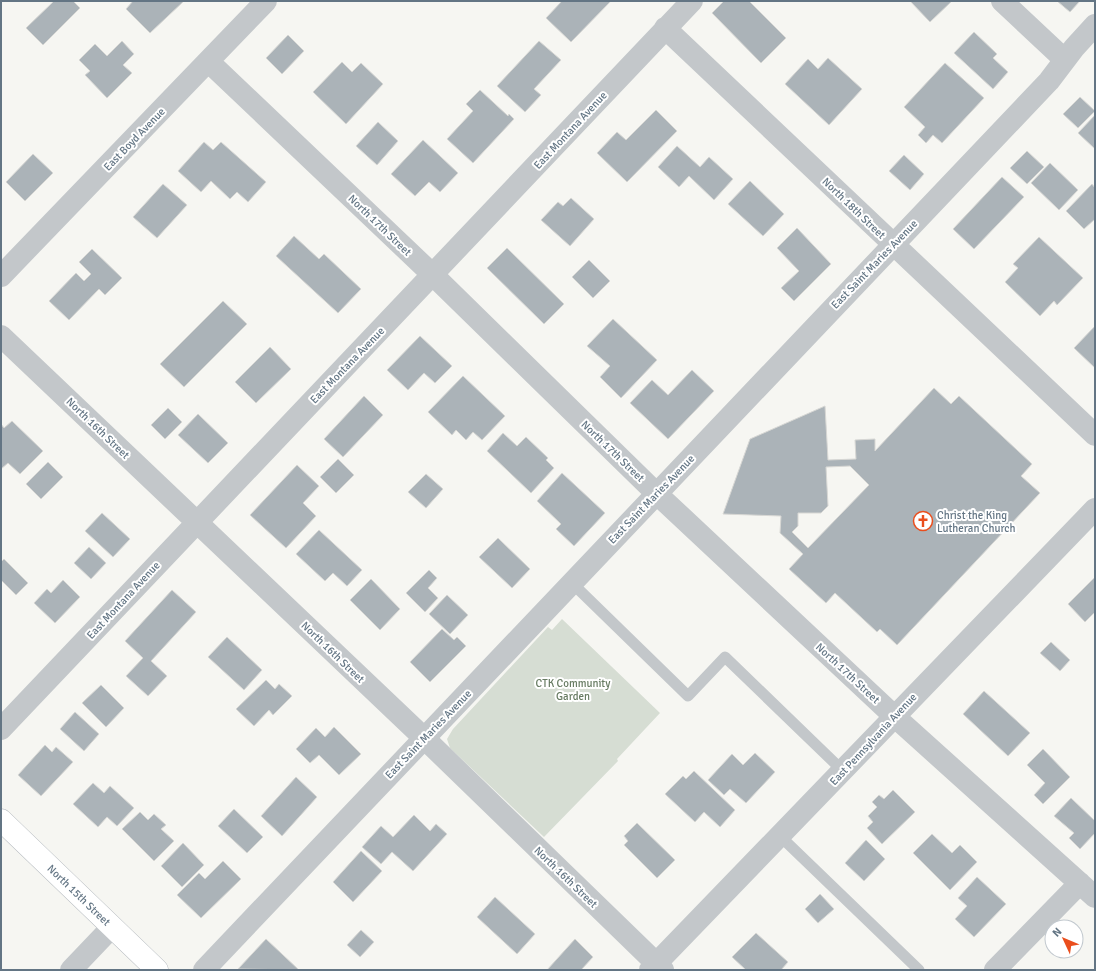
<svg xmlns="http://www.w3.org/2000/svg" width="1096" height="971" font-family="Signika,sans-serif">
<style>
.green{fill:#d6ddd3}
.building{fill:#abb3b8;stroke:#d7d7d4;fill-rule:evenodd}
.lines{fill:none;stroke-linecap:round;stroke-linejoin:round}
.secondary-casing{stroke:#b5babf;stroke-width:23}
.lane{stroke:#c3c7ca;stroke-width:11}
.street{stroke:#c3c7ca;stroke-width:22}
.secondary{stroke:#fff;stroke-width:22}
.labels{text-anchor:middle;stroke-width:4;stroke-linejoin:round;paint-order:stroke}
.street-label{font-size:11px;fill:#637584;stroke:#fff}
.poi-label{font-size:11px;fill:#637584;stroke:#fff;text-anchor:start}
.park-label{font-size:11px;fill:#677b62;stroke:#fff}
</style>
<rect width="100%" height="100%" fill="#f6f6f2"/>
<path class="green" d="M562,619L660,713L617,759L618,761L544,837L450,748L447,739L453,729L548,627L552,630Z"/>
<path class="building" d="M54,1H73L80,8L43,45L26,28Z
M133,1H184L150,33L126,9Z
M562,1H611L571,42L546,18Z
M724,1H749L786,38L761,63L712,13Z
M910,1H952L930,22Z
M1057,1H1080L1070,12Z
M974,32L997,54L993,58L1008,72L993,89L954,53Z
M288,35L304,51L282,74L266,58Z
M122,41L134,54L123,65L132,73L107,98L85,75L90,71L79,60L95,44L107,56Z
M539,41L561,60L534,89L541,95L525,112L497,86Z
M828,58L862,89L829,125L785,84L808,59L818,69Z
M342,62L352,72L361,63L383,84L346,124L313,92Z
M945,63L984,98L942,143L933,135L926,143L918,135L925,127L904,107Z
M480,90L508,116L509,114L514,119L473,163L447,139L473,111L466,104Z
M1080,97L1095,111L1078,128L1063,114Z
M656,110L677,131L627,182L597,153L617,132L626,140Z
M1095,115V149L1078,133Z
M378,122L398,141L377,165L356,146Z
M423,140L458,173L440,192L429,182L415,196L391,174Z
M204,142L213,150L221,142L266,182L248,202L237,192L230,199L211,181L201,192L178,171Z
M677,146L700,167L709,157L733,179L714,200L689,176L679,187L658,167Z
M1027,151L1044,167L1027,184L1010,168Z
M33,154L53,173L25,201L6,182Z
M904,155L924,174L910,190L889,171Z
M1050,163L1078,190L1059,210L1031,183Z
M1002,177L1024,197L974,249L953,229Z
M750,181L784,214L763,236L728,204Z
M163,184L187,205L157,238L133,217Z
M1092,184L1095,188V219L1084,229L1066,211Z
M571,198L594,219L570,246L541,220L558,202L563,206Z
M797,228L831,264L794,301L781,288L799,271L777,248Z
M294,236L319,259L324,254L361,289L338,313L276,256Z
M1039,237L1083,278L1057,305L1054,301L1040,316L1005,282L1018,268L1013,264Z
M507,248L564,304L544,324L487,268Z
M92,249L122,278L105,295L99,289L69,320L49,301L76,273L84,281L91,274L79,262Z
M589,260L610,281L593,298L572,277Z
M223,301L247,324L184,387L160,364Z
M613,319L657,360L621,398L600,377L610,366L587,346Z
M1095,326V368L1074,348Z
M420,336L452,366L435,383L424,373L408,390L387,370Z
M270,347L291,369L256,403L235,382Z
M692,370L714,391L668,439L630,403L652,380L668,395Z
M463,376L505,416L482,440L473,432L466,440L456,430L452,435L428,412Z
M934,388L951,404L959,396L1032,464L1021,476L1040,493L897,645L880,629L877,632L835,593L826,603L789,569L803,554L780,533L781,516L723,514L750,439L825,406L828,460L856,459L855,440L875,439V451ZM850,466L869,485L808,548L792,532L798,526V513H821L828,506L826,467Z
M364,396L383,415L343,457L324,439Z
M168,408L182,422L165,439L151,425Z
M198,414L228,443L208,463L178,435Z
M12,421L43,451L20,474L8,463L1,469V424L4,428Z
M503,433L517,446L526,437L548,458L546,460L554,468L531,493L487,451Z
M338,459L354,475L336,493L320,477Z
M48,462L63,477L41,499L26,484Z
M297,465L319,486L303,503L316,516L286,548L250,515Z
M562,473L605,513L574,546L556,529L561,524L537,501Z
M426,474L443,489L426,508L408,492Z
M102,513L130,539L113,557L85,531Z
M319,530L362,570L347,586L333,573L325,581L296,554Z
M498,538L530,569L512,588L479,557Z
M89,547L106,563L91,579L74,563Z
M4,559L28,583L16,595L1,580V562Z
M429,570L437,578L428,588L438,598L425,612L406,593Z
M1095,577V612L1085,622L1068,604Z
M371,579L400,609L380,630L350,600Z
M63,580L80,597L55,623L34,603L47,589L51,593Z
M172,590L196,612L151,661L167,676L148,696L126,676L143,658L125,641Z
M447,595L468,615L450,634L429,614Z
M442,629L454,640L457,637L466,646L430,682L410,662Z
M227,637L262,670L244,690L208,657Z
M1051,642L1070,660L1060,671L1040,653Z
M266,680L275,689L279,684L292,696L273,715L269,710L254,726L236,709Z
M101,685L124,708L106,727L82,703Z
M984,691L1030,733L1008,756L963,714Z
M75,712L99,734L84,751L60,729Z
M334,727L361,754L339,775L319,755L310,763L296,749L316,728L325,737Z
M45,745L52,752L56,747L73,762L41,796L18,775Z
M1043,749L1070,777L1043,804L1034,795L1045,783L1027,765Z
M755,753L775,772L746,803L730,789L724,795L708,780L732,754L743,765Z
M694,771L735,810L720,827L704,812L695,822L665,794L683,776L686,779Z
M296,777L317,797L282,836L261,816Z
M93,783L104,793L110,786L134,808L117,826L107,817L98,827L73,804Z
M893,790L915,812L882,844L867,828L873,822L868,816L877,807L872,802L879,795L884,799Z
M1071,798L1095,821V833L1080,849L1069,838L1074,833L1054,816Z
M234,809L263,837L247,853L218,826Z
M140,812L148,820L154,814L166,825L161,829L174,841L154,861L122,829Z
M414,815L430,831L436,824L447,834L413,871L392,852L381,864L362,847L381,826L393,837Z
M637,823L675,860L657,878L624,845L628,841L624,836Z
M932,834L952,853L960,845L977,862L950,890L913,853Z
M866,840L885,859L864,881L845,863Z
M183,843L204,865L182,887L161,866Z
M361,851L382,871L353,902L333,882Z
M223,861L241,879L201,918L177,895L199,873L205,879Z
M977,877L1006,904L974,937L955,919L967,906L958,898Z
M820,894L834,909L818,923L805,909Z
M495,897L535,934L517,954L477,917Z
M361,930L374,942L360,957L347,945Z
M756,933L788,962L781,970H746L732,957Z
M266,939L299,970L238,969Z
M575,939L593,957L581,970H547Z"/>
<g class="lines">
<defs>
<path id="secondary" d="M1,820L157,970"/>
</defs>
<use href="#secondary" class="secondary-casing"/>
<path class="lane" d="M572,583L688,696L725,657L843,771
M780,836L919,970"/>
<path class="street" d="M1002,1L1065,60
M665,28L1095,435
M209,62L433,275L657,494L894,716L1095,897
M1,276L266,1
M1,336L424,738L663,970
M1,729L692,1
M71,970L112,927
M204,970L1049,81L1074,48L1095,25
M650,970L1095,509
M995,970L1080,883"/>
<use href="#secondary" class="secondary"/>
</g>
<defs>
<symbol id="church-ring" viewBox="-11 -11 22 22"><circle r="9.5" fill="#fff" stroke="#ea4e1d" stroke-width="1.5"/><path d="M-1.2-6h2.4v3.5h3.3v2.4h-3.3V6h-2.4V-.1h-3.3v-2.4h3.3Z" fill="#ea4e1d"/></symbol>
</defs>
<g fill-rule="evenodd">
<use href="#church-ring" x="912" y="510" width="22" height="22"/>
</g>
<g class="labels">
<g class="street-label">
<text transform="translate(570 130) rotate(-47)" y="4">East Montana Avenue</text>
<text transform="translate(134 139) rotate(-46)" y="4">East Boyd Avenue</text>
<text transform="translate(854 208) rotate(44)" y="4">North 18th Street</text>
<text transform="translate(380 225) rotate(44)" y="4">North 17th Street</text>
<text transform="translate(874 264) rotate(-46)" y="4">East Saint Maries Avenue</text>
<text transform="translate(347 365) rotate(-46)" y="4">East Montana Avenue</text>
<text transform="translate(98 428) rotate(44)" y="4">North 16th Street</text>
<text transform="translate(613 451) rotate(44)" y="4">North 17th Street</text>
<text transform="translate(651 499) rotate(-46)" y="4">East Saint Maries Avenue</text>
<text transform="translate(123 600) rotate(-47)" y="4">East Montana Avenue</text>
<text transform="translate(333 652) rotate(44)" y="4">North 16th Street</text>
<text transform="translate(848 673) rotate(43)" y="4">North 17th Street</text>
<text transform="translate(428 734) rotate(-46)" y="4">East Saint Maries Avenue</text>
<text transform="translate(873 739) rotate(-47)" y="4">East Pennsylvania Avenue</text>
<text transform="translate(566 877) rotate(44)" y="4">North 16th Street</text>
<text transform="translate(79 895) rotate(44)" y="4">North 15th Street</text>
</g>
<g class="poi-label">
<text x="937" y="519">Christ the King<tspan x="937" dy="13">Lutheran Church</tspan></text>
</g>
<g class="park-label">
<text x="573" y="687">CTK Community<tspan x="573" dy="13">Garden</tspan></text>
</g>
</g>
<rect width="1096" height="971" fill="none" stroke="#637584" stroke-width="4"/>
<g transform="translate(1064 939) rotate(314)"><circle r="19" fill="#ffffff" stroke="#c1c8ce"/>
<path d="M0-3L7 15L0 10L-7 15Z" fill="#ea4e1d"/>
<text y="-6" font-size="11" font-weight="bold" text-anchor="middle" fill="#637584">N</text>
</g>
</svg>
